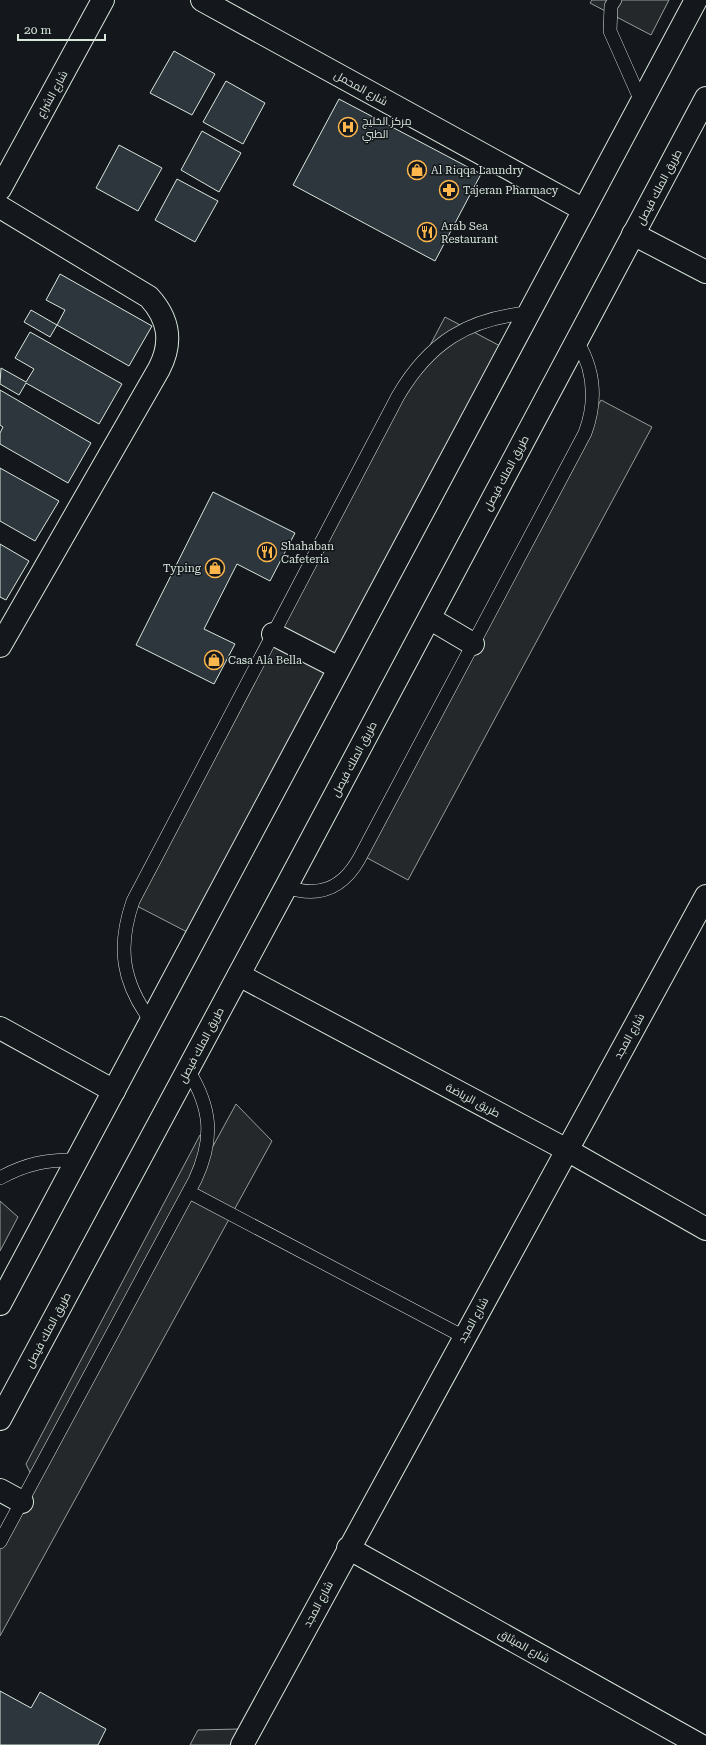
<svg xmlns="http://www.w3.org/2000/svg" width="706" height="1745" font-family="'Roboto Serif',Cairo,serif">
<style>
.parking{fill:#24282b;stroke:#939e99}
.building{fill:#2c363c;stroke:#d8e6dc}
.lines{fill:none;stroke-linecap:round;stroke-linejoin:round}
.lane-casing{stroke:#d8e6dc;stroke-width:14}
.street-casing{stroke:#d8e6dc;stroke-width:24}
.secondary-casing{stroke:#d8e6dc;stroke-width:24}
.primary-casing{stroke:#d8e6dc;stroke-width:24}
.lane{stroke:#14181c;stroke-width:13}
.street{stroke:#14181c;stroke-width:22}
.secondary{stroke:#14181c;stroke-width:22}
.primary{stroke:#14181c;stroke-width:22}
.labels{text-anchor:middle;stroke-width:3;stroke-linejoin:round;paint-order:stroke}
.street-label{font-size:11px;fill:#d8e6dc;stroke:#14181c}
.poi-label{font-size:11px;fill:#d8e6dc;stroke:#14181c;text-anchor:start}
</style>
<rect width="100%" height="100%" fill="#14181c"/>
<path class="parking" d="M592,0H669L651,35L590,3Z
M445,317L504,348L193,935L135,905Z
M601,400L652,427L408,880L358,853Z
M236,1104L272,1141L0,1636V1530L36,1485L26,1464L200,1135L212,1148Z
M0,1201L18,1217L0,1251Z
M239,1729L230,1745H190L198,1730Z"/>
<path class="building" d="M174,51L215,74L192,115L150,93Z
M226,81L265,103L243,144L203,122Z
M339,99L481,174L435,261L293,185Z
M202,131L241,153L219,192L181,170Z
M119,145L162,168L138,211L96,188Z
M177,179L218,201L195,242L155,220Z
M60,274L152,326L129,366L57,325L65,310L46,300Z
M31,310L57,325L50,337L24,322Z
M30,332L122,384L99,424L26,383L19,395L0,384L1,368L26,382L34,369L15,358Z
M0,390L91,443L68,483L0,444V433L3,427L0,425Z
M0,468L59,501L35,541L0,521Z
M213,492L295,533L270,581L237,564L204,629L235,644L214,684L136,645Z
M0,544L29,561L6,600L0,597Z
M0,1691L31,1708L40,1692L106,1729L98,1745H0Z"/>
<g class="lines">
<defs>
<path id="lane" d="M615,0L611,6L610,31L641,101
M286,887C319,898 342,889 359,859L585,433C597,401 595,371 577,341
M151,1021C122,982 117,947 133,901L398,396C429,343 468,318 529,313
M0,1178C25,1164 48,1159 77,1160
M189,1192L464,1337
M0,1542L195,1180C214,1139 212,1109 188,1070"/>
<path id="street" d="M0,189L103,0
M0,207L149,297C169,319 173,342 159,369L0,646
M239,975L567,1150L706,1229
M0,1028L114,1091
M348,1548L700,1745
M242,1745L706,896"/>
<path id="secondary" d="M202,0L584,210
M633,234L706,272"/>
<path id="primary" d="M429,618L473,644
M273,634L339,668
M0,1304L696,0
M0,1419L286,887L706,98
M0,1490L22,1502"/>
</defs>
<use href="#lane" class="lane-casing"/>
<use href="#street" class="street-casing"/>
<use href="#secondary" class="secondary-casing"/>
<use href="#primary" class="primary-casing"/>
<use href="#lane" class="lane"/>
<use href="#street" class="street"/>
<use href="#secondary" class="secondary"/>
<use href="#primary" class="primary"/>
</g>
<defs>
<symbol id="hospital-ring" viewBox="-11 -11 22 22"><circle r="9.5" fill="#14181c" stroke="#ffb74d" stroke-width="1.5"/><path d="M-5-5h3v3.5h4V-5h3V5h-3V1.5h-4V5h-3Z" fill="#ffb74d"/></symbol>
<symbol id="shop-ring" viewBox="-11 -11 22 22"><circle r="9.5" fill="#14181c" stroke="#ffb74d" stroke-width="1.5"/><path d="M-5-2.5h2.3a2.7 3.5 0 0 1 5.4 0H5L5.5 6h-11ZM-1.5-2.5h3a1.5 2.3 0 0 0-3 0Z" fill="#ffb74d"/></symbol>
<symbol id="pharmacy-ring" viewBox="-11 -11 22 22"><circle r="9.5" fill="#14181c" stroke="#ffb74d" stroke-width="1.5"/><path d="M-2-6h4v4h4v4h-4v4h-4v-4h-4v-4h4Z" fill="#ffb74d"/></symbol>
<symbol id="restaurant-ring" viewBox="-11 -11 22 22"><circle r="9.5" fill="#14181c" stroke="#ffb74d" stroke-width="1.5"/><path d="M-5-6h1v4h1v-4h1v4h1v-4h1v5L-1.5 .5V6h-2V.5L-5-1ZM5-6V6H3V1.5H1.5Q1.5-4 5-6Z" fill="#ffb74d"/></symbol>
</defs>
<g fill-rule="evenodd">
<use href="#hospital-ring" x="337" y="116" width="22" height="22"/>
<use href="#shop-ring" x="406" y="159" width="22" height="22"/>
<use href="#pharmacy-ring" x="438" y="179" width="22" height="22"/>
<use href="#restaurant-ring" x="416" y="221" width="22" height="22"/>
<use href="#restaurant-ring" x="256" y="541" width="22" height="22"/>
<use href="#shop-ring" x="204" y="557" width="22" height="22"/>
<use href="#shop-ring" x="203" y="649" width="22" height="22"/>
</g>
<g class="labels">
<g class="street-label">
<text transform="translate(361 88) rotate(29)" y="4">شارع المحمل</text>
<text transform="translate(52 94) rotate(-61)" y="4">شارع الشراع</text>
<text transform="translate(659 187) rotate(-62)" y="4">طريق الملك فيصل</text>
<text transform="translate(506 473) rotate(-62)" y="4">طريق الملك فيصل</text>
<text transform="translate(354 759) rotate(-62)" y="4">طريق الملك فيصل</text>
<text transform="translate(629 1036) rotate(-61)" y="4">شارع المجد</text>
<text transform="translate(201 1045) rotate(-62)" y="4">طريق الملك فيصل</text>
<text transform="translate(473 1100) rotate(28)" y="4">طريق الرياضة</text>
<text transform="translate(473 1320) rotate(-61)" y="4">شارع المجد</text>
<text transform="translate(48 1330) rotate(-62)" y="4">طريق الملك فيصل</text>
<text transform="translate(318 1604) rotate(-62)" y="4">شارع المجد</text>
<text transform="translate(524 1646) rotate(29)" y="4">شارع الميثاق</text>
</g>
<g class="poi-label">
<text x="362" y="125">مركز الخليج<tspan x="362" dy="13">الطبي</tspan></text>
<text x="431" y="174">Al Riqqa Laundry</text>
<text x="463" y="194">Tajeran Pharmacy</text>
<text x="441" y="230">Arab Sea<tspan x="441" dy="13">Restaurant</tspan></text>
<text x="281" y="550">Shahaban<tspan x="281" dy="13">Cafeteria</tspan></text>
<text x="201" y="572" text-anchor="end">Typing</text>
<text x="228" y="664">Casa Ala Bella</text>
</g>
</g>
<path d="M18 34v6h87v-6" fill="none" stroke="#d8e6dc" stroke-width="2"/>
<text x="24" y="34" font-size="12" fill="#d8e6dc" stroke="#14181c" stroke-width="3" paint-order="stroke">20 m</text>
</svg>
